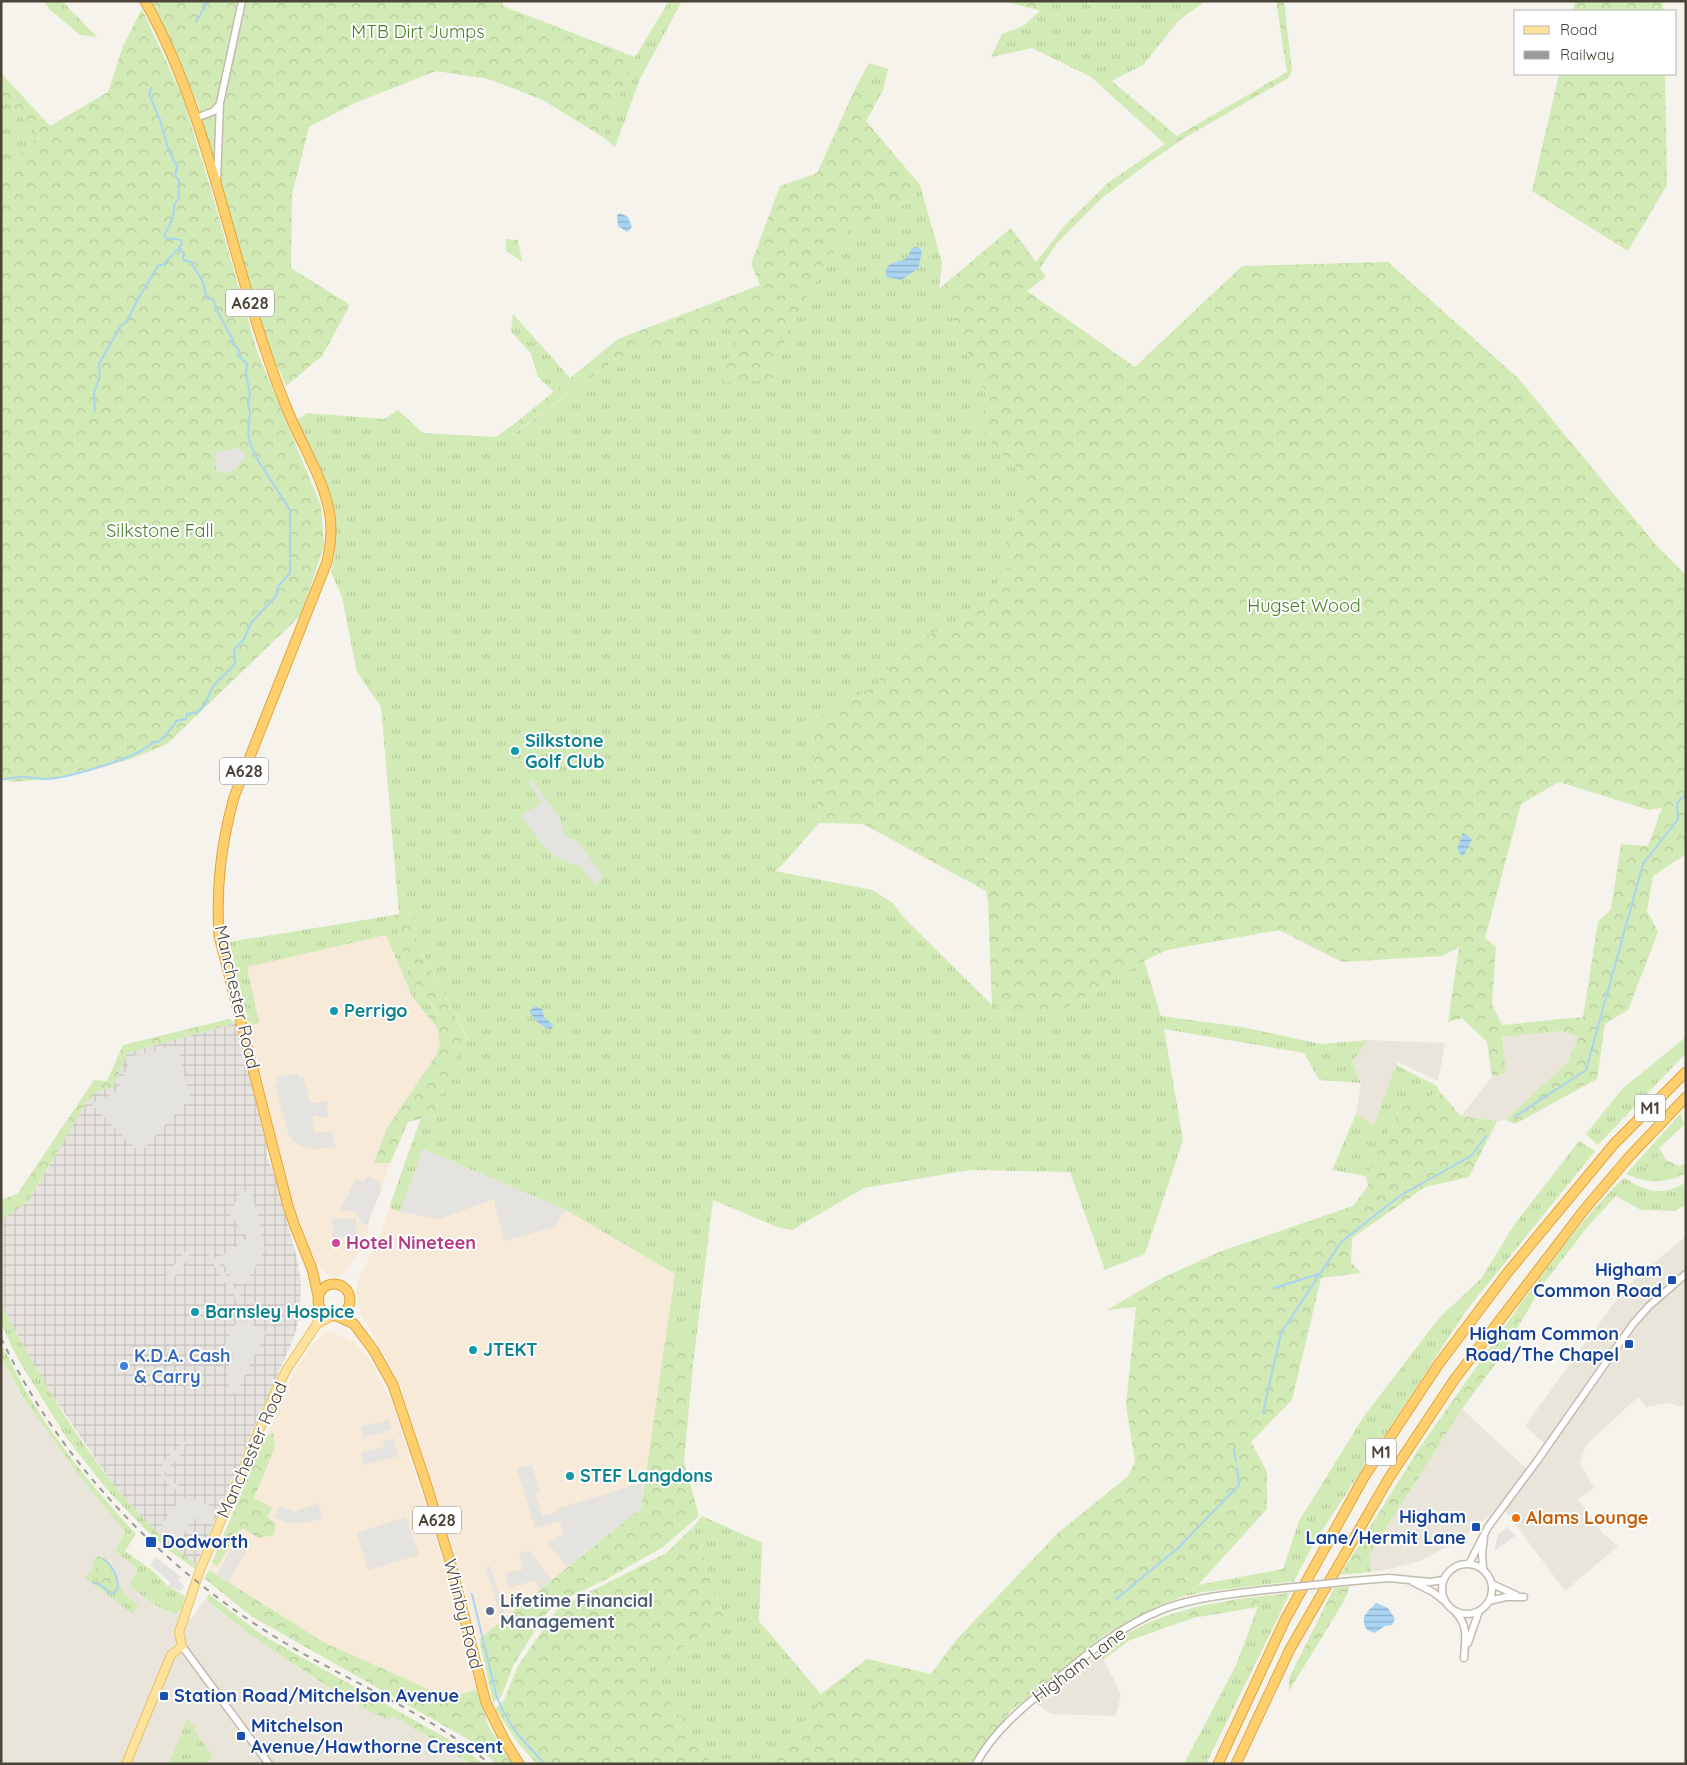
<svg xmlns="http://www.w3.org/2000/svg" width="1687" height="1765" font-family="Quicksand,sans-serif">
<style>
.residential{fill:#eae5da}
.commercial{fill:#f7ead8}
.industrial{fill:url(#industrial-grid)}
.grass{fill:url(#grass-tufts)}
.forest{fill:url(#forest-crowns);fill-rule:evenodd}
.parking{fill:#e5e3e0}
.water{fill:url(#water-rules)}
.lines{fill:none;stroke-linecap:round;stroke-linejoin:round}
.stream{stroke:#a9d4f2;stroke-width:2}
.minor-casing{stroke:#c2bbae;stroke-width:9}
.major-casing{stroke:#e6c16a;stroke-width:10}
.highway-casing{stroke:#e0a43c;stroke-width:11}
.minor{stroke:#fff;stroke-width:6}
.major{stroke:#ffe39c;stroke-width:8}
.highway{stroke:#ffcf6e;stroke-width:9}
.rail{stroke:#9a9a9a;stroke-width:2;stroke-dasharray:6 6;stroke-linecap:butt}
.minor-bridge-casing{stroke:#c2bbae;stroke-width:9;stroke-linecap:butt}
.minor-bridge{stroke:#fff;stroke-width:6}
.culture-dot{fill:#0f9aa8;stroke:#fff;stroke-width:2}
.hotel-dot{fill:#d1479c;stroke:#fff;stroke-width:2}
.transit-dot{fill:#1a4fb4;stroke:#fff;stroke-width:2}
.shop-dot{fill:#3f7fe0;stroke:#fff;stroke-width:2}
.food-dot{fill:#e8710a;stroke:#fff;stroke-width:2}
.service-dot{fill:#5c6f8a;stroke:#fff;stroke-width:2}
.labels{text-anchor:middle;stroke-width:4;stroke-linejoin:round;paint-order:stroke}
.shield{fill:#fff;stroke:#817c74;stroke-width:1}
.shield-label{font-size:16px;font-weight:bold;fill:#4b4439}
.park-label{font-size:18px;fill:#4a7f2a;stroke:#fff}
.culture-label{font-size:18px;font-weight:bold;fill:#0d838f;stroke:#fff;text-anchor:start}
.street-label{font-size:18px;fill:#4b4439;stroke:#fff}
.hotel-label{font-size:18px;font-weight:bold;fill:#b23c85;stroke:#fff;text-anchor:start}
.transit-label{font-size:18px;font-weight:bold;fill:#164399;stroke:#fff;text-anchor:end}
.shop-label{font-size:18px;font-weight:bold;fill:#366cbe;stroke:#fff;text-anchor:start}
.food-label{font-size:18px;font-weight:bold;fill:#c56008;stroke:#fff;text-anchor:start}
.service-label{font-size:18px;font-weight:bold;fill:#4e5e75;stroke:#fff;text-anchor:start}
</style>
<defs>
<pattern id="industrial-grid" width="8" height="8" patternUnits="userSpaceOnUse" patternTransform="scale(1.25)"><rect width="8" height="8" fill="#e6e2dd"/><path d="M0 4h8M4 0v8" fill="none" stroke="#c7c3be"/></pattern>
<pattern id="grass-tufts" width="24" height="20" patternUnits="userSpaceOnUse" patternTransform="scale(1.25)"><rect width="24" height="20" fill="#d2eab5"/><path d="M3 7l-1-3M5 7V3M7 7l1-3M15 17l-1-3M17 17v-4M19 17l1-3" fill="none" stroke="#b6ca9c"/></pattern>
<pattern id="forest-crowns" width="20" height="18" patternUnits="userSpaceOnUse" patternTransform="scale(1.25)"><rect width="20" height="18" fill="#d2eab5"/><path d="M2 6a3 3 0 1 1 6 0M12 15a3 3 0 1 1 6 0" fill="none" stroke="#b6ca9c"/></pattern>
<pattern id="water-rules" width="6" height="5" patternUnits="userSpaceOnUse" patternTransform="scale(1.25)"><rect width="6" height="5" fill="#a9d4f2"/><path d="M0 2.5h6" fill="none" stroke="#8caec5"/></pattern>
</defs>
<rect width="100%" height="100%" fill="#f6f3ec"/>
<path class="residential" d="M1562,1031L1579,1037L1567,1063L1505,1120L1497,1121L1461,1116L1492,1077L1506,1073L1502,1037Z
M1368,1040L1445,1043L1438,1081L1398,1062L1374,1125L1356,1114L1361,1083L1352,1062Z
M1686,1236V1401L1682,1407L1668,1403L1646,1407L1638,1397L1586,1445L1580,1463L1594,1488L1578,1499L1602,1533L1618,1546L1565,1591L1501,1505L1460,1540L1420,1561L1394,1568L1371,1572L1369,1555L1462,1409L1529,1471L1547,1446L1525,1426L1625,1288Z
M1,1357L25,1400L78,1474L125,1532L115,1551L138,1569L130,1584L161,1609L169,1613H178L192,1618L205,1599L230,1620L313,1678L356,1705L393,1716L471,1764H1Z
M1100,1652L1121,1694L1116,1716L1051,1714L1035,1703Z"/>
<path class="commercial" d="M386,935L412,996L437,1027L440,1046L390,1163L381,1191L370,1216L367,1240L347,1271L338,1276H329L316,1263L305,1237L291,1198L249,1026L259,1023L246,967Z
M411,1145L566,1210L675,1274L641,1508L479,1639L455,1553L402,1391L390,1365L360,1312L356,1289L359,1277L379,1238Z
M329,1331L355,1342L372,1364L392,1403L422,1495L445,1570L476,1690L448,1698L325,1643L209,1570L294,1373L312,1344Z"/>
<path class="industrial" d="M236,1023L267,1147V1158L272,1167L298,1262L301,1285L300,1317L292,1342L259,1416L196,1565L174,1549L148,1524L112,1483L43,1381L1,1305V1220L28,1202L87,1101L100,1090L113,1088L127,1053Z"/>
<path class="grass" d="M43,1H62L97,37L80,35L49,9Z
M669,1H682L640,79L615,147L603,137L635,57Z
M1041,1H1085L1090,4L1091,1H1206L1179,20L1143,65L1101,86L1091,77L1032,48L991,57L1002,34L1023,26L1040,11Z
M869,63L888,69L883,90L856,87Z
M1,91L39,136L1,173Z
M920,185L942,263L939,289L990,403L1001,454L1019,469L1025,494L1008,536L1013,565L967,617L911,643L873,687L811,721L819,823L782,865L775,871L872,890L893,903L904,918L992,1005L1010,1014L1054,1016L1144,961L1161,1016L1242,1027L1321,1044L1368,1040L1352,1062L1361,1083L1319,1080L1304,1053L1164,1029L1183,1140L1145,1254L1105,1270L1070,1172L970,1170L864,1188L792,1230L777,1227L713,1200L693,1364L683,1340L667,1328L675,1274L566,1210L423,1149L400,1212L389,1208L420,1120L433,1116L454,1060L468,1040L417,942L414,915L399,914L381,707L357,672L342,597L331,572L335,554V532L295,421L307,413L384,419L398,410L423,433L496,437L513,425L511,436L615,360L739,321L772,380L791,323L851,225L871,200L907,204Z
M513,314L570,378L554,392L538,377L531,354L511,331Z
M394,915L409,978L438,1014L425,1013L412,996L386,935L247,967L259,1023L249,1026L229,942Z
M1686,1037V1053L1598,1145L1586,1134L1622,1089Z
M1396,1065L1437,1086L1440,1092L1402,1107L1366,1176L1332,1170L1356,1114L1374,1125Z
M1681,1113L1684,1125L1659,1148L1662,1153L1645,1166L1661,1174L1681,1177C1658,1182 1648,1184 1626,1174Z
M1579,1141L1595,1151L1466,1311L1314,1543L1294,1581L1203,1592L1182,1597L1198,1585L1283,1569L1299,1521L1364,1416L1440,1317L1481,1279L1514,1225Z
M1624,1178C1646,1191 1662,1198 1686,1182V1204L1675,1211L1641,1210L1616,1196L1589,1225L1544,1283L1537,1281C1563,1246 1592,1208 1624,1178Z
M1,1305C53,1400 108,1499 196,1565L195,1569L167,1549L146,1530L110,1493L68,1440L19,1361L1,1324Z
M1,1344C10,1359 17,1376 26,1391C56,1443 96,1491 136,1534L125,1551L153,1571L168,1586L185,1596C183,1600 183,1607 180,1611C172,1621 141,1594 132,1588L130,1584L138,1569L115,1551L125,1532L78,1474L25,1400L1,1357Z
M702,1516L762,1543L759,1621L821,1694L808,1734L755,1764H712L648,1669L725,1620L693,1527Z
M1369,1555L1371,1572L1359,1573Z
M100,1556C119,1565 113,1577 123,1592C126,1597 133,1601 138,1605L133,1614L85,1578L92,1569L95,1558Z
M1290,1593L1206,1764H1184L1236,1665L1262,1596Z
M187,1719L196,1728L194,1730L212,1755L208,1764H169Z
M441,1735L462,1747L483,1764H471L438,1743Z"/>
<path class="forest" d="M152,1H503V6L635,57L603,137L541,99L488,79L436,71L355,103L309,127L292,195L291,268L350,305L322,356L286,386L269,348L248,279L211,154L198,104Z
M1004,1H1041V11Z
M1276,1H1284L1292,71L1288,78L1181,140L1147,164L1102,198L1058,242L1040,268L1046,277L1027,291L1135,367L1242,266L1388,262L1518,378L1656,545L1686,575V854L1653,876L1647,911L1658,932L1628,1010L1605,1024L1597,1079L1515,1124L1505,1120L1567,1063L1579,1037L1562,1031L1502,1037L1506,1073L1492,1077L1487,1042L1462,1018L1448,1022L1459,947L1442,956L1342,962L1279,930L1167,950L1144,961L1054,1016L1011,1014L992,1005L988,902L986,891L863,824L819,823L811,721L873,687L911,643L967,617L1013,565L1008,536L1025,494L1019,469L1001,454L974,420L990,403L939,289L1011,228L1036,262L1065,225L1109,182L1165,144L1101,86L1112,81L1177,136L1287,72ZM1559,782L1649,810L1662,808L1648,846L1621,844L1611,909L1598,922L1583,1017L1502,1025L1492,1004L1496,947L1485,938L1521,804Z
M1575,1H1663V11H1573Z
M142,9L183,98L211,190L257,351L321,506L324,546L301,615L167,744L131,759L60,778L11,782L1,777V172L39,136L1,93V73L50,126L108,92L123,46Z
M1559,74H1665L1667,185L1628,251L1532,191Z
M856,87L883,90L866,121L920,185L907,204L871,200L870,222L851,225L791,323L772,380L723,383L738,322L615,360L510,436L513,425L618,339L760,285L751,264L780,186L817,173Z
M506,239L518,240L522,262L506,250Z
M399,914L414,915L417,942L468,1041L454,1060L433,1116L408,1122L390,1163H374L387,1128L435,1057L440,1045L437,1027L425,1013H438L409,978L394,915Z
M229,1019L236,1023L127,1053L113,1088L100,1090L87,1101L28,1202L1,1220V1200L18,1193L94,1080L107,1081L123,1045Z
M1440,1092L1461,1116L1497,1121L1469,1177L1425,1187L1352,1238L1351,1262L1361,1273L1321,1278L1292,1400L1251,1442L1267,1472V1509L1198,1585L1182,1597L1158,1606L1103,1636L1010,1712L970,1764H755L808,1734L821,1694L867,1659L931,1674L956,1640L1058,1533L1127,1477L1135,1462L1126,1405L1136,1307L1107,1310L1158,1280L1219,1252L1353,1206L1368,1186L1366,1176L1402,1107Z
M1662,1153L1666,1160L1679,1166L1686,1163V1173C1673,1181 1656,1172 1644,1166Z
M1537,1281L1544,1283L1499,1359L1462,1409L1369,1555L1359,1573L1340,1575L1420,1447Z
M667,1328L683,1340L693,1364L684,1462L699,1516L663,1547L605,1580L556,1603L542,1619L513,1666L501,1697L493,1702L479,1639L641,1508Z
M273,1433L275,1447L254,1498L272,1508L267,1517L276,1523L274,1535L258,1538L243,1528L238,1532L217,1567L212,1562L265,1437Z
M693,1527L725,1620L648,1669L712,1764H537L518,1743L495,1709L504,1700L518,1666L558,1608L666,1553Z
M99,1559C110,1563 120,1579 115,1591C107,1591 97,1581 94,1574Z
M209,1570L325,1643L448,1698L476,1690L489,1727L513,1764H496L471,1741L251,1616L204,1578Z
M1350,1586L1344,1601L1289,1691V1678L1334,1588Z
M209,1594L262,1635L441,1735L438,1743L393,1716L386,1719C349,1702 317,1680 283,1657C257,1639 230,1621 206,1599Z
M1262,1596L1258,1607L1193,1618L1130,1640L1103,1660L1100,1652C1151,1613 1200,1604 1262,1596Z"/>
<path class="parking" d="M237,448L245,455L244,458L235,470L222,474L216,469V452Z
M532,780L560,818L565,836L579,843L603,876L595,885L581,867L556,857L541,843L521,815L542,803L528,783Z
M177,1046L190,1098L140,1153L91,1104L117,1091L132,1056Z
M298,1073L299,1078L303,1077L311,1103L327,1101L328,1117L313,1116L314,1133L331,1131L336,1147L315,1149L299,1146L289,1136L275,1084L278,1083L277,1077Z
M423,1149L566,1210L554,1227L505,1241L495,1207V1199L439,1219L400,1212Z
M368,1176L378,1181L381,1191L370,1216L368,1224L363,1225L356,1213L340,1209L356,1180L364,1181Z
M251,1188L265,1250L246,1283H234L220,1257L248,1238L230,1215L238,1195Z
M332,1218L356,1219L357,1237H333Z
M186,1251L190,1256L169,1284L166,1275Z
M212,1253L243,1300L239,1304L208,1256Z
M245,1321L266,1332L236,1394L229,1389L227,1369L235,1351L224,1347L235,1324Z
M389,1420L391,1430L364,1437L361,1427Z
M394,1438L398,1456L364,1465L361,1452L384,1447L383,1441Z
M187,1439L177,1462L172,1463L164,1474L178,1485L174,1491L161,1475L162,1466L164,1461Z
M532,1465L540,1492L535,1494L542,1516L557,1512V1509L644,1482L641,1508L567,1567L548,1544L563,1533L560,1521L535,1528L517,1469Z
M187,1496L217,1509L209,1525L191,1517L178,1548L158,1530L178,1502Z
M318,1503L323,1518L305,1523H286L275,1517L279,1506L296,1512L298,1510Z
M406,1517L419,1555L368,1570L357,1533Z
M1508,1527L1515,1536L1494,1551L1498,1534Z
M238,1535L251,1542L229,1581L217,1574Z
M529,1550L552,1580L539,1591L536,1580L509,1588L505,1574L523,1569L519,1554Z
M156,1557L181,1577L178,1581L184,1586L180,1591L168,1586L171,1583L150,1565Z
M490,1566L505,1614L500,1615L486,1567Z"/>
<path class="water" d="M620,213L628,217L632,227L627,232L618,226L617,215Z
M916,247L921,249C923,257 918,261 919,268L901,280L886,277V269L890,264L906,259L912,248Z
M1463,833L1472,839L1463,857L1457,849Z
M536,1006L542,1009L544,1017L553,1025L552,1029C542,1029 534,1019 529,1011Z
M1376,1603L1388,1608L1395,1619L1392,1625L1385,1626L1375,1633L1367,1630C1359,1616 1367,1613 1376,1603Z"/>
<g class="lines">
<path class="stream" d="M196,22L208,1
M95,411L94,392L100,377L99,364L120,327L127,321L139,297L158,266L164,264L176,251L179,249
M1,779C8,780 14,777 20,777C30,777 38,779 48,779C70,777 139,758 153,742H158C163,739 173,727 176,721L186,719L187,714L198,712L205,704L213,686L235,664L234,650L244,639L251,623L276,596L278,586L290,573V510L259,462L250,444L248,432L250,412L248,403L250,395L246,373L247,364L238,355L239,350L230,341L233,340C226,327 217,313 213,299L206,298C206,283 198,274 191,262L183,260V254L179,247L182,244L181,240L166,238L164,235C170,226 175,216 174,205L179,198V180L175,176L177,167L168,148L160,120L149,94L151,88
M1514,1117L1586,1070L1643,864L1678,819L1677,803L1686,794
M1274,1288L1319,1274
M1263,1413L1281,1333L1341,1242L1401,1195L1471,1156L1486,1136
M1234,1449L1236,1461
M94,1583L101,1585L111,1594L117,1590C120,1578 112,1565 103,1559
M472,1594L496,1694C508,1727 522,1740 545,1764
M1116,1599L1177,1549L1239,1485L1237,1468"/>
<defs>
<path id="minor" d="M196,118L214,111L220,104
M217,180L220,103L242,1
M1442 1589a25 25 0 1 1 50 0a25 25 0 1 1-50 0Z
M1469,1564L1488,1527L1537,1461L1633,1324L1649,1306L1686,1274
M1483,1569L1482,1553L1484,1538
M1353,1581L1389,1578L1430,1582L1443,1580
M1413,1582L1433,1592L1443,1600
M1492,1584L1516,1595
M1489,1601L1506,1597H1524
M1456,1613C1469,1626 1465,1641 1464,1658
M1468,1643L1479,1611
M182,1646L269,1764
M976,1764C993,1732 1022,1708 1049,1686C1085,1655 1122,1625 1166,1608C1198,1597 1231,1594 1264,1590"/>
<path id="major" d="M317,1324L319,1305
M126,1764L171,1655L182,1646L179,1632L200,1570L276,1390L287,1369L317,1324L332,1316"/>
<path id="highway" d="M145,1C206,110 226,235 266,352C273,373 281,395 290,416C303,447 322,476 329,510C333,528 331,544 327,562L234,797C221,845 216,886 219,936L288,1206L294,1224L312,1269L319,1300
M318 1300a16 16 0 1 1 32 0a16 16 0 1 1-32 0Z
M337,1316L354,1324L374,1351L393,1385L427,1486L452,1568L486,1703L505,1741L519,1764
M1218,1764L1285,1620L1364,1477L1438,1365L1508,1272L1614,1144L1686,1072
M1236,1764L1290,1649L1389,1478L1454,1380L1584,1210L1629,1157L1686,1097"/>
</defs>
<use href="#minor" class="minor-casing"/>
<use href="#major" class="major-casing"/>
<use href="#highway" class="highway-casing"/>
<use href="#minor" class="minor"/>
<use href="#major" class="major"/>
<use href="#highway" class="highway"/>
<path class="rail" d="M1,1338C65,1472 174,1580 302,1653C365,1688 434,1718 490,1764"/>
<defs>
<path id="minor-bridge" d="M1264,1590L1353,1581"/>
</defs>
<use href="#minor-bridge" class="minor-bridge-casing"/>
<use href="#minor-bridge" class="minor-bridge"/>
</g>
<g class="culture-dot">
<circle cx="515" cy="751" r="5"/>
<circle cx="334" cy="1011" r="5"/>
<circle cx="195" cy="1312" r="5"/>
<circle cx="473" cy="1350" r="5"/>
<circle cx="570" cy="1476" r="5"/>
</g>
<circle class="hotel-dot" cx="336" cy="1243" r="5"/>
<g class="transit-dot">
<rect x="1667" y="1275" width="10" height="10" rx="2.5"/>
<rect x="1624" y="1339" width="10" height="10" rx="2.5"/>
<rect x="1471" y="1522" width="10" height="10" rx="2.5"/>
<rect x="145" y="1536" width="12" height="12" rx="2.5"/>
<rect x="159" y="1691" width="10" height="10" rx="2.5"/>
<rect x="236" y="1731" width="10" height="10" rx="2.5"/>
</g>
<circle class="shop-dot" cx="124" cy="1366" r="5"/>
<circle class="food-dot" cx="1516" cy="1518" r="5"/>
<circle class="service-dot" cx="490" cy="1611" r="5"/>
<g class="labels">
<g class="shield">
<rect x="226" y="289.5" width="48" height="27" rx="4"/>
<rect x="220" y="757.5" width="48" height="27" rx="4"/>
<rect x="1635" y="1094.5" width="30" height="27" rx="4"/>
<rect x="1366" y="1438.5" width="30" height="27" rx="4"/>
<rect x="413" y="1506.5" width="48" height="27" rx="4"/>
</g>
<g class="shield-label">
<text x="250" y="309">A628</text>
<text x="244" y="777">A628</text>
<text x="1650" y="1114">M1</text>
<text x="1381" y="1458">M1</text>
<text x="437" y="1526">A628</text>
</g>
<g class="park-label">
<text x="418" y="38">MTB Dirt Jumps</text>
<text x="160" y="537">Silkstone Fall</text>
<text x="1304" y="612">Hugset Wood</text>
</g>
<g class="culture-label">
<text x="525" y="747">Silkstone<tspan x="525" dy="21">Golf Club</tspan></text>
<text x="344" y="1017">Perrigo</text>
<text x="205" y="1318">Barnsley Hospice</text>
<text x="483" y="1356">JTEKT</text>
<text x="580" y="1482">STEF Langdons</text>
</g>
<g class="street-label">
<text transform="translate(237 997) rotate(77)" y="6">Manchester Road</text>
<text transform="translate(252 1450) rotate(-66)" y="6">Manchester Road</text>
<text transform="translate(463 1614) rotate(76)" y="6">Whinby Road</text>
<text transform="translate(1079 1665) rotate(-37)" y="6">Higham Lane</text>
</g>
<g class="hotel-label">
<text x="346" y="1249">Hotel Nineteen</text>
</g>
<g class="transit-label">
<text x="1662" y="1276">Higham<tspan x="1662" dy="21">Common Road</tspan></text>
<text x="1619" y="1340">Higham Common<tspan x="1619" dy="21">Road/The Chapel</tspan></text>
<text x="1466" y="1523">Higham<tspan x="1466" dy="21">Lane/Hermit Lane</tspan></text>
<text x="162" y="1548" text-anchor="start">Dodworth</text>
<text x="174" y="1702" text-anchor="start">Station Road/Mitchelson Avenue</text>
<text x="251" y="1732" text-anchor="start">Mitchelson<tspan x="251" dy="21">Avenue/Hawthorne Crescent</tspan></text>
</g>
<g class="shop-label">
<text x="134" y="1362">K.D.A. Cash<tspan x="134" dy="21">&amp; Carry</tspan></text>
</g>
<g class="food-label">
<text x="1526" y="1524">Alams Lounge</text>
</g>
<g class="service-label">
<text x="500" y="1607">Lifetime Financial<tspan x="500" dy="21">Management</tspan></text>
</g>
</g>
<rect width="1687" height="1765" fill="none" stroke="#4b4439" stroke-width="5"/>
<rect x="1514" y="10" width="162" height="65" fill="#ffffff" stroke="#b7b4b0"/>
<rect x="1524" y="26" width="25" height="8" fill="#ffe39c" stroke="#b7b4b0"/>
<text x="1560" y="35" font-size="15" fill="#4b4439">Road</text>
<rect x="1524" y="51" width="25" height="8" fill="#9a9a9a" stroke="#b7b4b0"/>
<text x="1560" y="60" font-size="15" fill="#4b4439">Railway</text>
</svg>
